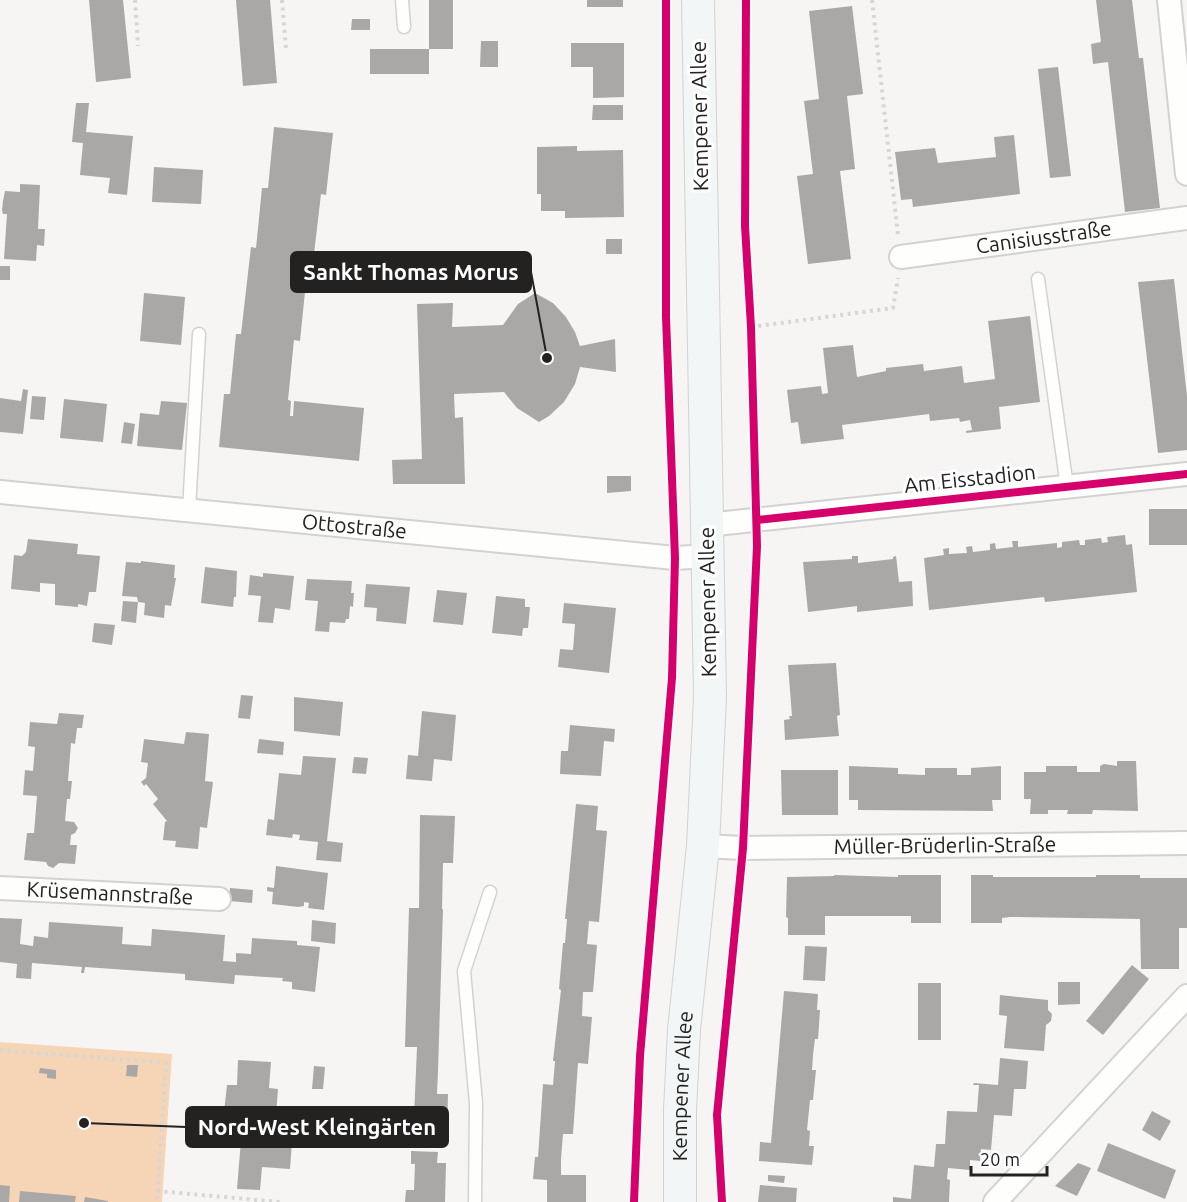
<svg xmlns="http://www.w3.org/2000/svg" width="1187" height="1202" font-family="Ubuntu,sans-serif">
<style>
.green{fill:#f6d5b6}
.building{fill:#aaa8a7}
.lines{fill:none;stroke-linecap:round;stroke-linejoin:round}
.lane-casing{stroke:#d3d2d0;stroke-width:15}
.street-casing{stroke:#d3d2d0;stroke-width:26}
.secondary-casing{stroke:#d3d2d0;stroke-width:34}
.path{stroke:#d7d6d6;stroke-width:4;stroke-dasharray:3 4.5;stroke-linecap:butt}
.lane{stroke:#fefefd;stroke-width:12}
.street{stroke:#fefefd;stroke-width:22}
.secondary{stroke:#f2f6f7;stroke-width:32}
.cycleway-casing{stroke:#fff;stroke-width:11}
.cycleway{stroke:#d6006c;stroke-width:8}
.labels{text-anchor:middle;stroke-width:6;stroke-linejoin:round;paint-order:stroke}
.street-label{font-size:21px;fill:#232221;stroke:#fff}
.leader{fill:none;stroke:#232221;stroke-width:2}
.callout-dot{fill:#232221;stroke:#fff;stroke-width:2}
.callout{fill:#232221;stroke:#232221;stroke-width:2}
.callout-label{font-size:22px;text-anchor:middle;font-weight:bold;fill:#fff}
</style>
<rect width="100%" height="100%" fill="#f7f5f3"/>
<path class="green" d="M0,1042L172,1054L162,1202H0Z"/>
<path class="building" d="M89,0H123L131,78L96,82Z
M236,0H270L277,83L243,86Z
M429,0H453V49H429Z
M587,0H623V7H587Z
M1096,0H1132L1139,58H1143L1160,208L1125,212L1108,62L1093,64L1091,44L1101,42Z
M852,6L863,94L847,96L855,169L840,171L851,259L808,264L797,176L813,174L804,101L819,99L809,11Z
M352,19H370V30H351Z
M481,41H498V67H480Z
M571,43H624V97L593,98V67H571Z
M370,49H429V74H370Z
M1058,67L1071,176L1050,178L1038,69Z
M76,103H89L86,132L133,136L127,195L108,193L110,178L80,175L83,143L72,142Z
M593,105H623V120H592Z
M274,127L333,133L326,195L321,194L314,254L309,253L300,341L294,340L288,400L291,401L290,416H293L294,401L364,408L359,461L219,447L224,394H230L236,334H241L251,247L256,248L262,188H268Z
M1014,135L1020,194L913,207L912,199L901,200L895,152L935,148L938,163L996,157L994,137Z
M577,146V151L623,150L624,217L565,218V211H541V194H537V147Z
M154,167L203,170L201,204L152,202Z
M20,184L40,185L38,229H45L44,246L37,245L36,261L4,259L7,214H3L2,210L3,201L5,191L20,192Z
M606,239H622V254H606Z
M0,266H10V280H0Z
M1174,279L1187,396V450L1158,453L1138,282Z
M144,293L185,297L181,345L140,341Z
M535,293L553,303L566,317L575,332L580,346L615,339L616,372L580,367L575,384L564,402L549,416L539,422L517,408L504,392L454,394L455,418L463,417L465,484H393L392,460L422,459L417,304L453,303L452,327L503,325L518,304Z
M1030,316L1040,402L999,407L1001,429L966,433V431L972,430L970,420L960,422L959,418L930,421L929,414L842,425L844,439L801,444L798,422L791,423L787,390L821,386L822,394L828,393L823,348L853,345L857,377L886,371V368L923,364L924,371L962,366L964,383L995,379L988,321Z
M23,389L28,390L23,434L0,432V398L21,401Z
M32,396L46,397L44,420L30,419Z
M64,399L107,404L103,442L60,438Z
M161,401L187,403L182,450L137,446L140,413L159,415Z
M124,422L135,424L132,444L121,443Z
M607,476H631V491L607,493Z
M1149,509H1187V545H1149Z
M1125,535L1126,545L1132,544L1137,592L1045,602L1044,597L929,610L924,558L944,555L943,549L949,548V554L967,553L966,547L972,546L973,552L990,550V544L995,543L996,549L1013,547L1012,541H1018V547L1057,543V548L1062,547V542L1079,540L1080,545H1085V540L1101,538L1102,543L1108,542L1107,537Z
M28,539L78,544L77,554L100,556L96,592H89L87,606L78,604V607L55,605V584L40,583V592L11,589L14,555L22,556L26,552Z
M852,556H858V563L893,559V557L896,556L899,582L912,581L913,606L857,612V606L808,612L803,562L852,559Z
M141,561L175,565L174,578H176L171,606L165,605L164,618L144,615L145,603L138,602L136,623L121,621L123,601L138,602L137,597L122,596L126,562L141,563Z
M205,567L237,571L236,597H234L233,607L201,603Z
M263,573L294,576L290,610L275,608L273,623L258,622L261,596L248,595L250,575L263,577Z
M307,579L352,581L351,593H354L353,607L350,606L349,619H346L345,623L330,622L329,632L315,631L318,601L305,600Z
M366,584L410,587L406,624L376,621L377,608L364,607Z
M437,590L467,593L463,625L433,622Z
M496,596L525,599V607H530L528,628H523L522,636L492,633Z
M564,603L616,608L609,673L558,667L560,649L573,650L575,624L562,623Z
M94,623L115,625L112,645L92,642Z
M836,663L840,715L837,716L839,736L785,740L784,720L790,719L789,716H792L788,665Z
M241,695L253,696L250,719L238,718Z
M294,697L343,702L340,736L294,731Z
M422,711L456,715L452,761L434,759L432,781L406,779L408,755L418,756Z
M59,713L84,715L82,728H77L75,744L71,743L68,781H72L70,799H67L65,821L74,822L78,828L75,833L71,835L70,845H77L75,864L59,863L53,868L48,866L46,862L24,860L27,833H34L37,796L23,795L25,770L33,771L35,747L28,746L30,722L57,724Z
M570,725L615,729L614,742L604,741L601,776L560,774L561,751H568Z
M186,732L209,734L205,781L213,782L207,828L200,827L198,849L175,847L176,841L163,840L165,822L167,821L153,804L158,799L146,784L144,786L141,782L146,778L148,763L141,762L144,739L184,744Z
M259,739L284,742L283,755L257,753Z
M303,756L336,758L327,841L343,843L341,862L316,860L318,842L299,840L300,835L293,834L292,838L266,835L268,819L274,820L279,773L301,775Z
M354,757L368,758L366,774L352,773Z
M1117,761H1136L1138,811L1093,810L1092,814H1067L1068,810H1048V814H1030L1031,799H1024V772H1046V766H1077V772H1100V766L1104,764L1117,766Z
M849,766L898,768V774L925,775V768H957V775H971V768L1001,766V800H992L993,811L858,810V800H849Z
M781,770H838V815H782Z
M576,804L598,806L596,830L607,831L599,922L589,921L587,944L597,945L593,992H583L582,1016L592,1017L588,1064L578,1063L573,1134H563L561,1159V1175H586V1202H547V1180L533,1179L535,1157H538L543,1084L553,1085L555,1061H553L561,990L559,989L563,943H565L567,919H565Z
M420,815L455,816L453,863H443L442,909H443L438,1071L437,1094H448L447,1141L413,1140L417,1047H405L409,908H419Z
M276,866L328,873L324,910L308,908L309,903L304,902V906L298,907L272,904L273,892L267,891V887L274,888Z
M834,875L898,877V875H941V923H911V916H825V935H788V918L786,917L787,877L834,876Z
M971,875H993V877H1096V875H1140V878H1187V928H1179V969H1141L1140,919L1010,917L1002,918V923H971Z
M230,888L253,890L252,903L229,901Z
M0,918L22,919L20,944L33,946L34,936L48,938L49,922L123,927L122,944L151,946L152,929L225,935L223,961L236,962V953L251,954L252,938L297,941V945L320,947L315,992L292,989V982L282,981L283,978L235,975L234,984L185,980V974L85,967L84,973H81L82,967L32,963L31,979L16,978L17,964L0,962Z
M312,920L336,923L335,944L311,941Z
M805,946L827,947L825,981L803,980Z
M1132,965L1149,979L1103,1035L1086,1021Z
M1058,982H1080V1004L1058,1005Z
M918,983H941V1040H918Z
M784,991L818,994L817,1010H820L818,1039H815L813,1055L812,1070H816L813,1100H810L807,1130L810,1131L809,1146H814L812,1165L759,1161L760,1142L771,1143Z
M1000,995L1048,1000V1010L1052,1014L1051,1021L1046,1025L1044,1051L1004,1048L1007,1016L999,1015Z
M1000,1058L1028,1061L1026,1089H1014L1012,1116L994,1115L991,1150L981,1149L980,1161L970,1160V1170L948,1168L947,1179L950,1180L949,1202H893V1197L911,1199L914,1165L934,1167L936,1144H945L947,1111L977,1112L979,1085H973L974,1083L998,1085Z
M238,1060L271,1062L269,1088L278,1089L276,1115H285L283,1142H292L290,1169L262,1167L260,1190L237,1189L241,1140L231,1139L234,1112H224L227,1085H237Z
M127,1065H138L137,1077L126,1076Z
M314,1066L325,1067L323,1089H312Z
M40,1068L56,1070V1079L47,1078V1074L39,1073Z
M1152,1111L1171,1121L1160,1141L1142,1130Z
M1108,1143L1176,1170L1165,1199L1097,1171Z
M411,1151L438,1152L437,1163H446L445,1202H405L406,1190H414L415,1164H411Z
M1078,1163L1091,1168L1077,1196L1055,1186Z
M768,1175L785,1176L784,1183L768,1181Z
M0,1185L10,1186L9,1202H0Z
M760,1185L797,1188L796,1202H758Z
M20,1191L76,1196L75,1202H19Z
M85,1197L108,1201V1202H84Z"/>
<g class="lines">
<defs>
<path id="lane" d="M402,0L404,27
M1038,279L1067,487
M189,510L199,334
M475,1202L476,1103L464,971L490,892"/>
<g id="street">
<path d="M1169,0L1187,174"/>
<path id="s1" d="M901,257L1187,218"/>
<path id="s2" d="M0,492L675,558L708,556"/>
<path d="M707,525L1187,474"/>
<path id="s3" d="M703,846L743,848L1187,843"/>
<path id="s4" d="M0,888L219,899"/>
<path d="M995,1202L1187,996"/>
</g>
<g id="secondary">
<path id="s5" d="M680,1202V1110L684,1030L703,846L710,697L698,0"/>
</g>
</defs>
<use href="#lane" class="lane-casing"/>
<use href="#street" class="street-casing"/>
<use href="#secondary" class="secondary-casing"/>
<path class="path" d="M135,0L138,46
M282,0L286,49
M872,0L898,235
M751,327L893,308L898,278
M0,1050L166,1063L157,1202
M157,1191L280,1202"/>
<use href="#lane" class="lane"/>
<use href="#street" class="street"/>
<use href="#secondary" class="secondary"/>
<defs>
<path id="cycleway" d="M757,520L1187,474
M634,1202L640,1056L672,678L675,558L666,317V0
M722,1202L717,1115L743,848L757,546L751,327L745,226L746,0"/>
</defs>
<use href="#cycleway" class="cycleway-casing"/>
<use href="#cycleway" class="cycleway"/>
</g>
<g class="labels">
<g class="street-label">
<text transform="translate(700 116) rotate(-91)" y="7">Kempener Allee</text>
<text dy="7" stroke="none"><textPath href="#s1" startOffset="144">Canisiusstraße</textPath></text>
<text transform="translate(970 479) rotate(-6)" y="7">Am Eisstadion</text>
<text dy="7" stroke="none"><textPath href="#s2" startOffset="356">Ottostraße</textPath></text>
<text transform="translate(708 602) rotate(-91)" y="7">Kempener Allee</text>
<text dy="7" stroke="none"><textPath href="#s3" startOffset="242">Müller-Brüderlin-Straße</textPath></text>
<text dy="7" stroke="none"><textPath href="#s4" startOffset="110">Krüsemannstraße</textPath></text>
<text dy="7" stroke="none"><textPath href="#s5" startOffset="116">Kempener Allee</textPath></text>
</g>
</g>
<path class="leader" d="M547 358L531 272M84 1123L186 1127"/>
<g class="callout-dot">
<circle cx="547" cy="358" r="6"/>
<circle cx="84" cy="1123" r="6"/>
</g>
<g class="callout">
<rect x="291" y="252" width="240" height="40" rx="6"/>
<rect x="186" y="1107" width="262" height="40" rx="6"/>
</g>
<g class="callout-label">
<text x="411" y="280">Sankt Thomas Morus</text>
<text x="317" y="1135">Nord-West Kleingärten</text>
</g>
<path d="M971 1166v9h76v-9" fill="none" stroke="#232221" stroke-width="3"/>
<text x="980" y="1166" font-size="18" fill="#232221" stroke="#ffffff" stroke-width="4.5" paint-order="stroke">20 m</text>
</svg>
